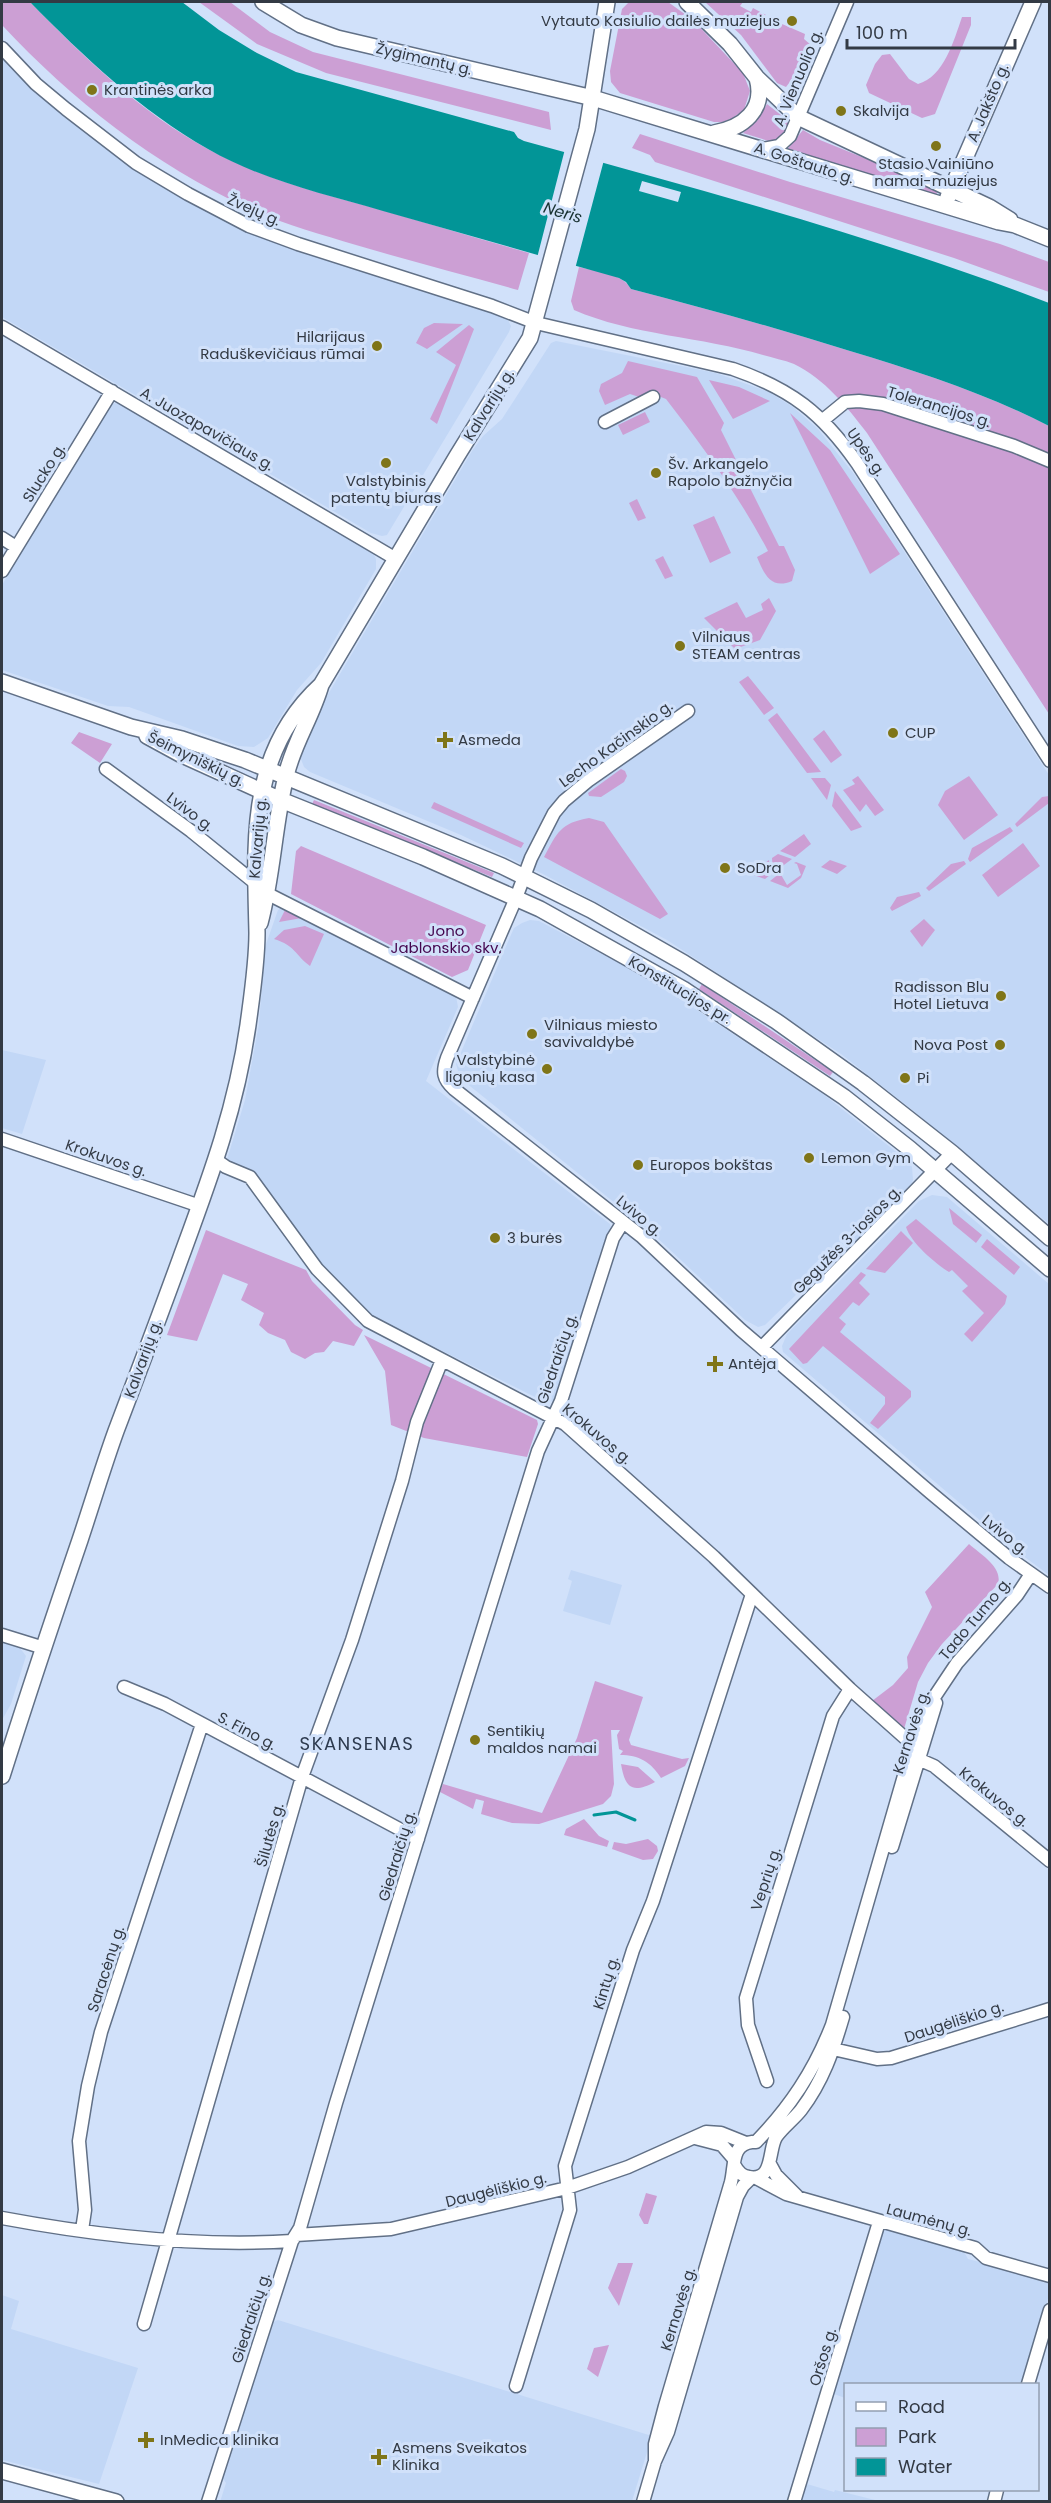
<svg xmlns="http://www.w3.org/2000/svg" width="1051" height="2503" font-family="Poppins,sans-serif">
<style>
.built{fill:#c2d7f6}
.green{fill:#cc9fd4}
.water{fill:#029597}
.pier{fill:#d1e1fa}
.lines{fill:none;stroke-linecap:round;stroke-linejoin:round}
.stream{stroke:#029597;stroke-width:3}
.minor-casing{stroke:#617086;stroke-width:15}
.major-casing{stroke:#617086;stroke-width:18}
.minor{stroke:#fff;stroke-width:12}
.major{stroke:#fff;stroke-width:15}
.poi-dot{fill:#7f7518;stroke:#d1e1fa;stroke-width:2}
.labels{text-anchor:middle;stroke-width:6;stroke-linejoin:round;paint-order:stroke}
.poi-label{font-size:15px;fill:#333a44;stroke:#d1e1fa;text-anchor:start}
.street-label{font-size:15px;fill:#333a44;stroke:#d1e1fa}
.park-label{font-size:15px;fill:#44064f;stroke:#d1e1fa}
.water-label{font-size:16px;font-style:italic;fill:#183131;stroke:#d1e1fa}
.quarter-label{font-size:18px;letter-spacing:1.5px;fill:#2e3b4f;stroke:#d1e1fa}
</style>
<rect width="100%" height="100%" fill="#d1e1fa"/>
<path class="built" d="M2,52L176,192L507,318L511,326L509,332L387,535L382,536L371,533L2,317Z
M556,341L716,373L769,392L793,407L818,429L854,474L1049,775V1224L910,1108L841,1054L667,940L543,874L461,835L310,772L304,767L299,754L309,727L347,662L472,451L483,436L502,419L551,343Z
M115,403L120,404L373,553L376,559V569L321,663L297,690L268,738L254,747L238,746L129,707L108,706L2,670V585L109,406Z
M283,907L456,996L458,1007L426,1081L610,1224L611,1229L558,1394L553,1401L545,1402L370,1315L345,1294L314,1257L253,1174L226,1163L245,1100L259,1024L265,947L278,910Z
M530,920L539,921L638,973L685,1002L823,1094L909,1162L912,1167L913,1180L910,1187L859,1239L837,1255L765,1325L758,1327L745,1320L652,1233L460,1078L456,1064L510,937L514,928L522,923Z
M2,1050L46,1060L22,1134L2,1128Z
M932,1195L947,1197L1049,1284V1575L1010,1546L783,1352L782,1346L787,1334L919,1201Z
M571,1570L622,1585L610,1625L563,1611L572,1581L568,1579Z
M2,1642L20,1648L26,1656L11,1704L2,1720Z
M884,2229L963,2250L968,2259L1048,2279L1049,2295L1023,2384H846L845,2398L834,2394Z
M2,2295L19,2301L11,2329L138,2368L99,2484L2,2460Z
M278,2320L652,2436L632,2501L220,2502L226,2483L222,2477L269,2328L273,2322Z
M807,2484L834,2492L835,2490L879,2501H801Z"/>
<path class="green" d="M2,2H30C83,56 141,113 208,149C260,177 315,192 371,207C424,222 476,238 529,253L518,290C464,275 410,261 356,245C320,234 283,224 248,208C154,165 72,100 2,25Z
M199,2H230L270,32L313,52L549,112L551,130L326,73L257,44Z
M629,2H668L693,20L743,73L750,91L744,110L731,119L722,122H714L620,93L611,82L610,71L622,9Z
M705,2H743L740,6L751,12L753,8L766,15V17L805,34L804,39L811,45L807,60L786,87L777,83L741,35Z
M962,17H971V25L935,114L922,118L869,93L866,85L875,64L882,55L890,54L909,79L918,84C944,77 954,40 962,17Z
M767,104L791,123L788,131L775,143L743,133L757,121Z
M803,130L820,140L938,188L936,196L785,152Z
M640,134L790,182L1000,244L1049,262V292L954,258L655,162L650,155L632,148Z
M579,267C595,271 624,274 631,289C704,308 777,328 850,351C919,372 985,393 1049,426V714L867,433C847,407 825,379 794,364C784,360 773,358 763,355C703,337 631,335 574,310L571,301Z
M434,323L463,324L427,349L416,343L424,328Z
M469,325L474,329L437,424L430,419L456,365L436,352Z
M628,361L697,377L724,423L721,430L779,546H784L795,570L792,581C771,590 764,574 757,557L768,551C739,496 704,448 666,399L653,394L642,398L630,394L605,405L599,391L601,384L622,373Z
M709,380L739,387L770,401L733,419Z
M645,412L650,422L623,435L618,425Z
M790,413L830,450L900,554L870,574Z
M637,499L646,518L638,521L629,503Z
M714,516L731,553L710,563L693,525Z
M663,556L673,576L665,579L655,560Z
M769,598L776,611L760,640L735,649L704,618L737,602L746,618L763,610L761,604Z
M748,676L774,708L764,715L739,682Z
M777,713L821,772L807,773L768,720Z
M824,730L842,755L831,763L813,739Z
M79,732L112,744L100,763L71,743Z
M621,769L625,771L627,776L624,782L601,797L589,796L588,793Z
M858,776L884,810L875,816L866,804L860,812L843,790L855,784L852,780Z
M969,776L998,815L964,840L938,805L945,791Z
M811,778H825L831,785L827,800Z
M835,791L862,827L851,831L832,806Z
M1049,796V803L1017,827L1015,824L1042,797Z
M314,800L494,873L492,877L312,804Z
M434,802L524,843L521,848L431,808Z
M589,818L604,822L668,914L660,919L544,857C557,833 560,823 589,818Z
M1010,827L1013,831L970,862L968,859L972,848Z
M804,834L811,844L795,857L780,851Z
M1023,843L1040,866L998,897L982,875Z
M301,846L486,925L468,970L452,977L291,894L296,851Z
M778,854L792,859L773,873L772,858Z
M769,860L770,875L765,879L751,874Z
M830,860L847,866L837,874L821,867Z
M964,861L966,864L929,891L926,888L951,864Z
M796,862L806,866L801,878L788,888L770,881L780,873L787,885L801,875L797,864L794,863Z
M919,892L921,896L892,911L890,908L897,897Z
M285,910H287L302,918L279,922Z
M924,919L935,930L922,947L910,931Z
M305,926L324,934L310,966C294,954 296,946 274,939L284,930Z
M702,984L833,1072L830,1076L699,989Z
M949,1208L982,1235L976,1243L953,1224Z
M916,1219L1007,1296L1005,1304L972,1342L964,1334L984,1313L962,1291L968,1286L952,1270L949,1272C935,1263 911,1243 906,1227Z
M206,1230L306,1270L312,1281L355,1325L363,1330L354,1346L333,1341L324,1352L315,1353L305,1359L291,1352L285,1340L268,1333L259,1325L264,1313L241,1300L248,1284L223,1274L197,1341L167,1335Z
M901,1231L913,1243L885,1273L866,1269Z
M987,1239L1020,1267L1014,1275L981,1247Z
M861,1272L866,1275L859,1283L870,1294L859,1306L853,1302L839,1318L846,1324L840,1332L911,1391V1397L878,1429L870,1423L885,1404V1397L823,1346L807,1363L803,1364L789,1349Z
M364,1335L537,1420L538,1424L527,1457L424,1438L391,1425L385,1371Z
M969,1544C980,1554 1003,1567 998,1584L942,1644L928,1663L918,1682L904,1729L872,1701L893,1685L908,1668L907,1657L932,1607L925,1592Z
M595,1681L643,1697L629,1740L631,1745L682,1759L689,1758L685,1766L661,1778C651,1762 639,1755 620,1755L623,1751L619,1749L617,1735L620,1730H611L614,1784L611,1796L603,1804L539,1824L512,1823L481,1814L484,1801L476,1799L473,1809L440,1792L443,1784L542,1813L577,1738Z
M621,1764L638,1767L655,1782C632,1794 625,1788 621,1764Z
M584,1819L599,1836L609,1841L607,1847L564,1835L566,1829Z
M648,1839L657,1846L658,1851L653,1859L643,1860L612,1849L614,1842L626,1844Z
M646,2193L657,2196L648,2224H644L639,2215Z
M618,2263H633L619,2306L608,2288Z
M609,2345L598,2377L587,2369L594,2348Z"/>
<path class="water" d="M30,2H182L219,30L257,53L296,72L514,132L518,138L524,141C701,190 878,237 1049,303V426C985,393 919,372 850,351C777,328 704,308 631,289L626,282L619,278C540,256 462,233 383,211C324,194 262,180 208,149C141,111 83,56 30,2Z"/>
<path class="pier" d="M565,149L604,160L575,269L537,258Z
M642,181L681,192L678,202L639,191Z"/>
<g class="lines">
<path class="stream" d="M594,1815L616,1812L635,1820"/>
<defs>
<path id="minor" d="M2,48L36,84L66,109L136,163L188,194L249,226L298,244L492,306L536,323L733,369C791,389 822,413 857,463L1050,761
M762,149L779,146L790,136L847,2
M2,327L396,559
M823,420L845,402L859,401L883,404L1014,446L1050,461
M605,422L653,397
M2,538L16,547
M2,571L112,391
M688,711L589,780L564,801L554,813L531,858L516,898L447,1058C442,1072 443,1079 454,1089L641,1236L741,1330L931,1493L1009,1558L1050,1587
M106,769L191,831L254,882
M268,894L473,998
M2,1139L200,1206
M216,1160L226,1167L250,1177L317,1269L368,1321L565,1424L714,1557L850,1689L913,1745
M762,1347L952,1153
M2,1635L44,1648
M124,1687L165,1704L418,1839
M918,1759L934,1766L1050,1861
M892,1847L936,1703
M833,2049L877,2059L891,2058L1050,2009
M767,2081L748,2025L746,1998L833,1716L850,1689
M695,2138L722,2145L734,2159
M756,2142C790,2107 814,2071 832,2025L921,1717L957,1663L1017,1595L1031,1574
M770,2164L776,2175L797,2196
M735,2166C738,2172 742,2176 749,2177C774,2182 768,2150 776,2137C783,2127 794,2119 801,2110C823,2081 833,2051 843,2017
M756,2178L786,2194L975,2248L986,2258L1050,2276
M2,2218C93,2235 199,2247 292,2241
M82,2230L85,2210L79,2141L88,2086L101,2032L202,1724
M296,2235L391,2229L567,2188L628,2167L706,2132L721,2133L746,2143
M144,2324L302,1777L352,1640L402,1481L417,1422L442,1360
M1028,2384L1050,2310
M516,2386L570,2210L565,2166L633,1950L653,1901L752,1594
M655,2461V2444L665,2406L731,2182C735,2166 731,2144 752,2142
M208,2502L292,2241L300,2228L336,2103L538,1451L561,1401L613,1238L623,1222
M643,2502L655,2461L668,2432L737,2197L743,2186L751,2178
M794,2502L879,2222
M994,2502L997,2490"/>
<path id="major" d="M263,2L301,25L337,38L593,98L999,222L1015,225L1050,239
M687,2L730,44L757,78L798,117L989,207L1010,220
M714,133C743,128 766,110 757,78
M948,197L1033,2
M2,682L131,727L182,739L245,760L502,866L591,910L684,963L776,1021L863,1083L952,1153L1050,1238
M147,736L180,754L281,800L423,857L540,909L683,989L844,1097L910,1149L1050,1269
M260,923C273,875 274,825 286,776C293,744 312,717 321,685L457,456L530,338L587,129L607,2
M2,1776C27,1697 53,1619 80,1540C92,1504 103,1467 116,1431C138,1373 160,1315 181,1257C210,1178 236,1109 248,1025C252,995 257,963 257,933C255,842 247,753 321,685
M2,2471L116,2502"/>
</defs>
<use href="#minor" class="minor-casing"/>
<use href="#major" class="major-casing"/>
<use href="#minor" class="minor"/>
<use href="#major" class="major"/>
</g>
<g class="poi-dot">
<circle cx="792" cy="21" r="6"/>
<circle cx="92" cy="90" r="6"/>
<circle cx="841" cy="111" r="6"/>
<circle cx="936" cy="146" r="6"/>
<circle cx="377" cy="346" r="6"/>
<circle cx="386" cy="463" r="6"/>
<circle cx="656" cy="473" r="6"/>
<circle cx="680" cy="646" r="6"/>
<circle cx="893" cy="733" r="6"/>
<path d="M442 731h6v6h6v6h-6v6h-6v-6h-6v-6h6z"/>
<circle cx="725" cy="868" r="6"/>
<circle cx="1001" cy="996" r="6"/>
<circle cx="532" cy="1034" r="6"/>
<circle cx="1000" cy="1045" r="6"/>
<circle cx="547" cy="1069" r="6"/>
<circle cx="905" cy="1078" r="6"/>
<circle cx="809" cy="1158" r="6"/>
<circle cx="638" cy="1165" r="6"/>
<circle cx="495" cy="1238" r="6"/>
<path d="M712 1355h6v6h6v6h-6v6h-6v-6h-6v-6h6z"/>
<circle cx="475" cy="1740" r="6"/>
<path d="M143 2431h6v6h6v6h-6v6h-6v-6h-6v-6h6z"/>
<path d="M376 2448h6v6h6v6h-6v6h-6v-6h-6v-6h6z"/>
</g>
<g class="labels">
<g class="poi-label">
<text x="780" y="26" text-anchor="end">Vytauto Kasiulio dailės muziejus</text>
<text x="104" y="95">Krantinės arka</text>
<text x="853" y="116">Skalvija</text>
<text x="936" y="169" text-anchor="middle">Stasio Vainiūno<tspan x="936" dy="17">namai-muziejus</tspan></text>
<text x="365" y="342" text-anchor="end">Hilarijaus<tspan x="365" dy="17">Raduškevičiaus rūmai</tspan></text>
<text x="668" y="469">Šv. Arkangelo<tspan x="668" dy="17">Rapolo bažnyčia</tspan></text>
<text x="386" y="486" text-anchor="middle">Valstybinis<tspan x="386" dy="17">patentų biuras</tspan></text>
<text x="692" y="642">Vilniaus<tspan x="692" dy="17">STEAM centras</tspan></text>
<text x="905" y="738">CUP</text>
<text x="458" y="745">Asmeda</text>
<text x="737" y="873">SoDra</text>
<text x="989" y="992" text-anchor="end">Radisson Blu<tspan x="989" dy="17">Hotel Lietuva</tspan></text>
<text x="544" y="1030">Vilniaus miesto<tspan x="544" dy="17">savivaldybė</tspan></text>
<text x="988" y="1050" text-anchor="end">Nova Post</text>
<text x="535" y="1065" text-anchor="end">Valstybinė<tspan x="535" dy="17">ligonių kasa</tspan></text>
<text x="917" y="1083">Pi</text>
<text x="821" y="1163">Lemon Gym</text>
<text x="650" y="1170">Europos bokštas</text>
<text x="507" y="1243">3 burės</text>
<text x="728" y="1369">Antėja</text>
<text x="487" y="1736">Sentikių<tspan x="487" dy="17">maldos namai</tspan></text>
<text x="160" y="2445">InMedica klinika</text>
<text x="392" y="2453">Asmens Sveikatos<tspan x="392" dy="17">Klinika</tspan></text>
</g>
<g class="street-label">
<text transform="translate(424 59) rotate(13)" y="5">Žygimantų g.</text>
<text transform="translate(798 78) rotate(-67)" y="5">A. Vienuolio g.</text>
<text transform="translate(988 103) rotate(-67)" y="5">A. Jakšto g.</text>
<text transform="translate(804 163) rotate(18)" y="5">A. Goštauto g.</text>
<text transform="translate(254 210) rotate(24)" y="5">Žvejų g.</text>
<text transform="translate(489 405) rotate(-58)" y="5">Kalvarijų g.</text>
<text transform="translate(939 407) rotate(17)" y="5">Tolerancijos g.</text>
<text transform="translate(207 429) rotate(30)" y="5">A. Juozapavičiaus g.</text>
<text transform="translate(866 452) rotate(55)" y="5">Upės g.</text>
<text transform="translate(44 473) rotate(-58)" y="5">Slucko g.</text>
<text transform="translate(616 744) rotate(-36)" y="5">Lecho Kačinskio g.</text>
<text transform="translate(196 759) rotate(26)" y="5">Šeimyniškių g.</text>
<text transform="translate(190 812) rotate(37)" y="5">Lvivo g.</text>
<text transform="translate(258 838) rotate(-85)" y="5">Kalvarijų g.</text>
<text transform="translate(680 990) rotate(31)" y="5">Konstitucijos pr.</text>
<text transform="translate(106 1158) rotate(19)" y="5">Krokuvos g.</text>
<text transform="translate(639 1216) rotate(40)" y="5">Lvivo g.</text>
<text transform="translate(847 1240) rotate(-45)" y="5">Gegužės 3-iosios g.</text>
<text transform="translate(143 1359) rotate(-70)" y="5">Kalvarijų g.</text>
<text transform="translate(557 1359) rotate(-71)" y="5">Giedraičių g.</text>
<text transform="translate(597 1434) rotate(40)" y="5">Krokuvos g.</text>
<text transform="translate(1005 1535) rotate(39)" y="5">Lvivo g.</text>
<text transform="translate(975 1619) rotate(-50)" y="5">Tado Tumo g.</text>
<text transform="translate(247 1731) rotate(28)" y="5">S. Fino g.</text>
<text transform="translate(911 1732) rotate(-72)" y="5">Kernavės g.</text>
<text transform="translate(994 1797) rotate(39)" y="5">Krokuvos g.</text>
<text transform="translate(270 1835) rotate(-74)" y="5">Šilutės g.</text>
<text transform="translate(397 1856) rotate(-73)" y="5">Giedraičių g.</text>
<text transform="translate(766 1879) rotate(-72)" y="5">Veprių g.</text>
<text transform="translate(106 1969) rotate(-72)" y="5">Saracėnų g.</text>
<text transform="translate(606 1983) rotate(-73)" y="5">Kintų g.</text>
<text transform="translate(954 2022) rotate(-18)" y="5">Daugėliškio g.</text>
<text transform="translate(496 2190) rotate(-14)" y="5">Daugėliškio g.</text>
<text transform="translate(929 2220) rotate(15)" y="5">Laumėnų g.</text>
<text transform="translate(678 2309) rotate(-73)" y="5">Kernavės g.</text>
<text transform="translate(251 2318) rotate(-72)" y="5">Giedraičių g.</text>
<text transform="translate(823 2357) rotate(-73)" y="5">Oršos g.</text>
</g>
<g class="park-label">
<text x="446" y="936">Jono<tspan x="446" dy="17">Jablonskio skv.</tspan></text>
</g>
<g class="water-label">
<text transform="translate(563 212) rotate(16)" y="6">Neris</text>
</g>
<g class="quarter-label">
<text x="357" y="1750">SKANSENAS</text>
</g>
</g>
<rect width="1051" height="2503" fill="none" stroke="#333a44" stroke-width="6"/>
<rect x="844" y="2383" width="195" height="108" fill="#d1e1fa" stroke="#929eb1" stroke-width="1.5"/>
<rect x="856" y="2402" width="30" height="9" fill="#ffffff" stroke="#929eb1" stroke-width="1.5"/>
<text x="898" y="2413" font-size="18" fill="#333a44">Road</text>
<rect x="856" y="2428" width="30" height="18" fill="#cc9fd4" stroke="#929eb1" stroke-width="1.5"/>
<text x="898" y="2443" font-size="18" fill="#333a44">Park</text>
<rect x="856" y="2458" width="30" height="18" fill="#029597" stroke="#929eb1" stroke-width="1.5"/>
<text x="898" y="2473" font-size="18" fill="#333a44">Water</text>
<path d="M847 39v9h168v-9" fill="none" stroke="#333a44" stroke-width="3"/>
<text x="856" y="39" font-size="18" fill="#333a44" stroke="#d1e1fa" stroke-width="4.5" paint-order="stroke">100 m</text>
</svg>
